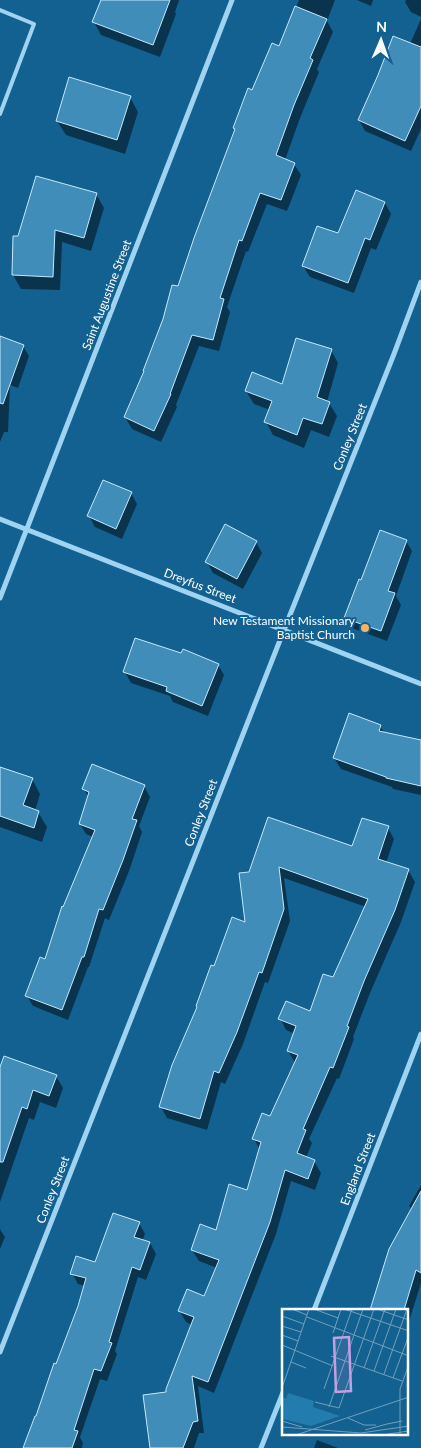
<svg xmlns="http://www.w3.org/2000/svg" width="421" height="1448" font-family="Lato,sans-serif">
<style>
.shadow{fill:#0007}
.building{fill:#408dba;stroke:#c5e9fc}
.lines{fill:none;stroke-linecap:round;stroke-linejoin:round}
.service{stroke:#9ed4f1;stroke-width:4}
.minor{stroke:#9ed4f1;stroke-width:5}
.poi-dot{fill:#ffb25f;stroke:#136190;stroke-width:2}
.labels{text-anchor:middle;stroke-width:4;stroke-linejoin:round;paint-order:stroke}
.street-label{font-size:12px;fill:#fff;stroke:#136190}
.poi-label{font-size:12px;fill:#fff;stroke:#136190;text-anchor:end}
.inset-road{fill:none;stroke:#71a0bc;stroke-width:1}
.view{fill:#c4a0e2;fill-opacity:0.15;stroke:#c4a0e2;stroke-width:2.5}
.inset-edge{fill:none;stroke:#fff;stroke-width:2.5}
</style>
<rect width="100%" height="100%" fill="#136190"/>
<path class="shadow" d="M102,0H179L175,12L176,14L160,57L101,35L94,22Z
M299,0H335L327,21L333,32L317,69L319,72L300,118L285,160L294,164L301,175L287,211L267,204L248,252L246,251L227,307L230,312L219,351L199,346L176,405L177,407L161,442L132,429L125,417L178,288L236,130L234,128L253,91L280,47Z
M357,0H373L371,6Z
M406,0H421V17L411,12L405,2Z
M421,19V129L411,151L365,131L359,120L410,44Z
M130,97L138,112L125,154L66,135L57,121Z
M96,194L104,208L91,251L62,242L60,290L21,289L13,275L14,237H19Z
M385,203L391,214L376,250L371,248L354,293L310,277L303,266Z
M0,337L23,346L29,356L18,388L10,385L8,432H4L0,442Z
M331,350L338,363L327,402L329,403L337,416L329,437L311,430L304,448L273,435L266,422L270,410L254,404L246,391L283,385Z
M131,493L137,504L122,539L95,527L89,516Z
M406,541L412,551L396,596L401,605L387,641L352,628L346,618L362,582Z
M256,542L262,553L243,589L213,573L207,562Z
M218,665L224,675L208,716L173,702L170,696L131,683L125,672Z
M380,726L385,734L421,741V795L393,789L392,787L341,769L334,758Z
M0,768L32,779L40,794L35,811L38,812L47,827L42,842L0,827Z
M144,786L150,797L139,826L142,832L129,871L109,920L105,918L89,967H88L68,1020L33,1006L27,996L46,961L93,837L86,834L80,824L89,798L84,789Z
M388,828L394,839L386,863L408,870L415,882L401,922L370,993L353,1037L354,1039L339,1079L337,1078L309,1139L312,1143L306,1158L314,1161L321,1173L315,1190L291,1181L276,1234L214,1393L198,1386L204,1433H199L194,1448H151L168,1393L192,1325L186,1322L179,1310L205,1298L217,1268L199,1261L192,1250L217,1231L248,1191L260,1150L254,1139L271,1118L295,1063L288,1051L295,1034L286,1030L280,1018L310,1012L334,979L366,907L284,878L290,921L268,983L265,982L243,1044L225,1084L221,1082L207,1130L167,1118L161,1107L215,968L247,924L241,874L353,848Z
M0,1070L56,1076L63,1088L56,1108L40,1102L34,1120L29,1118L0,1202Z
M421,1185V1283L407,1328V1310H372L390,1250L412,1210L409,1206Z
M139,1223L145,1234L142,1241L150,1243L156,1254L146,1280L138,1277L115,1351L117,1354L107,1381L100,1379L80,1437L83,1443L82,1448H25L85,1286L78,1284L72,1273L96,1263Z
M0,1229L5,1237L0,1249Z
M317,1440L338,1448H314Z"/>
<path class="building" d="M101,0H170L153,45L92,22Z
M295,6L327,19L310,58L313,60L294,105L276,155L295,163L281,200L260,193L242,241L239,240L220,298L224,299L213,340L192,335L170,394H171L154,431L124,417L144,371H143L163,319L172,285L178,286L194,238L235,129L233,128L248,88L252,90L272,43L279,46Z
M393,36L421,47V106L405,141L358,120L378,75Z
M69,77L131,96L117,140L56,121Z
M36,176L97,193L84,238L55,230L53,277L12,275L13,236H18Z
M356,190L385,202L370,240L365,238L348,283L302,266L317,226L338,233Z
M0,336L24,345L3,404L0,403Z
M296,338L332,349L317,397L330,402L322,424L303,418L297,435L264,422L272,401L245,391L252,372L282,384Z
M103,480L132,492L116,529L87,516Z
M225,524L257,541L237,579L205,562Z
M380,530L407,540L388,591L395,593L381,631L344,618L359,579L361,580Z
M135,638L181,653L183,649L219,664L202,706L166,691L167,687L123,672Z
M349,713L381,725L379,731L421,740V786L386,778V777L333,758Z
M92,764L145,785L132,819L137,820L123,860L103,910L99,909L84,957H82L62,1010L25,996L40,957L45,959L62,906L63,907L95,830L79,824L89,792L82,789Z
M0,767L33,778L23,805L39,811L34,828L0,816Z
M268,817L352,846L362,818L389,826L378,859L409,869L395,910L364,981L347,1026L349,1027L333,1068L330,1067L303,1129L306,1130L297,1153L315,1160L308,1179L285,1170L270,1222L208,1382L192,1376L198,1421L193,1422L183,1448H150L143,1395L166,1392V1389L194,1317L178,1311L187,1289L204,1296L219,1260L191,1250L200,1224L216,1230L229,1184L247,1190L261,1142L252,1139L262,1113L270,1116L298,1055L287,1051L296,1026L278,1019L286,1001L310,1011L323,974L333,977L368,899L279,867L284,909L262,973L259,972L237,1032L219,1073L214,1071L200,1119L159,1107L172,1065L197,1007L196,1006L211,965L214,966L232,917L245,922L239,873L249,872Z
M4,1056L57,1075L49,1096L33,1090L27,1109L22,1107L3,1162H0V1067Z
M421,1191V1273L416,1270L404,1310H370L389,1249Z
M113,1213L140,1222L134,1237L150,1242L140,1270L132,1267L109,1342L112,1343L101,1371L94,1369L74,1430L78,1431L72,1448H23L35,1416H36L54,1363L56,1364L78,1306L86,1278L70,1274L76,1256L95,1262Z"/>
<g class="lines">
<path class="service" d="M0,10L34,24L0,114"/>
<path class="minor" d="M0,519L421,684
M0,598L232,0
M314,1310L421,1034
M0,1352L284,630L394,354L421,282
M261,1448L284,1390"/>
</g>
<circle class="poi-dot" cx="365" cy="628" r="5"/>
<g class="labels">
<g class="street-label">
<text transform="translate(107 295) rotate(-69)" y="4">Saint Augustine Street</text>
<text transform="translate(350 437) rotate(-68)" y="4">Conley Street</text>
<text transform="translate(200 586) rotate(21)" y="4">Dreyfus Street</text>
<text transform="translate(201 813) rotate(-69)" y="4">Conley Street</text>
<text transform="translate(358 1169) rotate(-69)" y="4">England Street</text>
<text transform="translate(53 1190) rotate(-69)" y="4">Conley Street</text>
</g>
<g class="poi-label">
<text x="355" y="625">New Testament Missionary<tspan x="355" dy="14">Baptist Church</tspan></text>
</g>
</g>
<g transform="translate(282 1309)">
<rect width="126" height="126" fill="#136190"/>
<path d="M6,84L32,92L31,98L58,107L29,117L0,110V88L4,90Z" fill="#227cad"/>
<path class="inset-road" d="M10,0L25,6M32,0L56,9M62,0L127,22M95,0L127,11M0,7L22,15M25,8L127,47M0,17L19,23M51,24L59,0M0,26L16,32M0,36L51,57M49,47L120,72M9,53L24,59M82,59L103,0M92,62L114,0M102,65L125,0M111,69L127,26M0,79L27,0M42,80L70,0M33,93L57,99L92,0M47,98L81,0M66,109L82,116H94M0,112L20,118M105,115L120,112M0,118L79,124L127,117M83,121L105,115M106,125L127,122M14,126L127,88M118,126V80L127,55"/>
<path class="view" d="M67,28L69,82L54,83L52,29Z"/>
<rect width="126" height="126" class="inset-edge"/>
</g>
<g transform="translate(381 40) rotate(2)" stroke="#136190" stroke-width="4" paint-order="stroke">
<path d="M0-4L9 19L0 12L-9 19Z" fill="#ffffff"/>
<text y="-8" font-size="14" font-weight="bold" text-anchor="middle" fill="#ffffff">N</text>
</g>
</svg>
